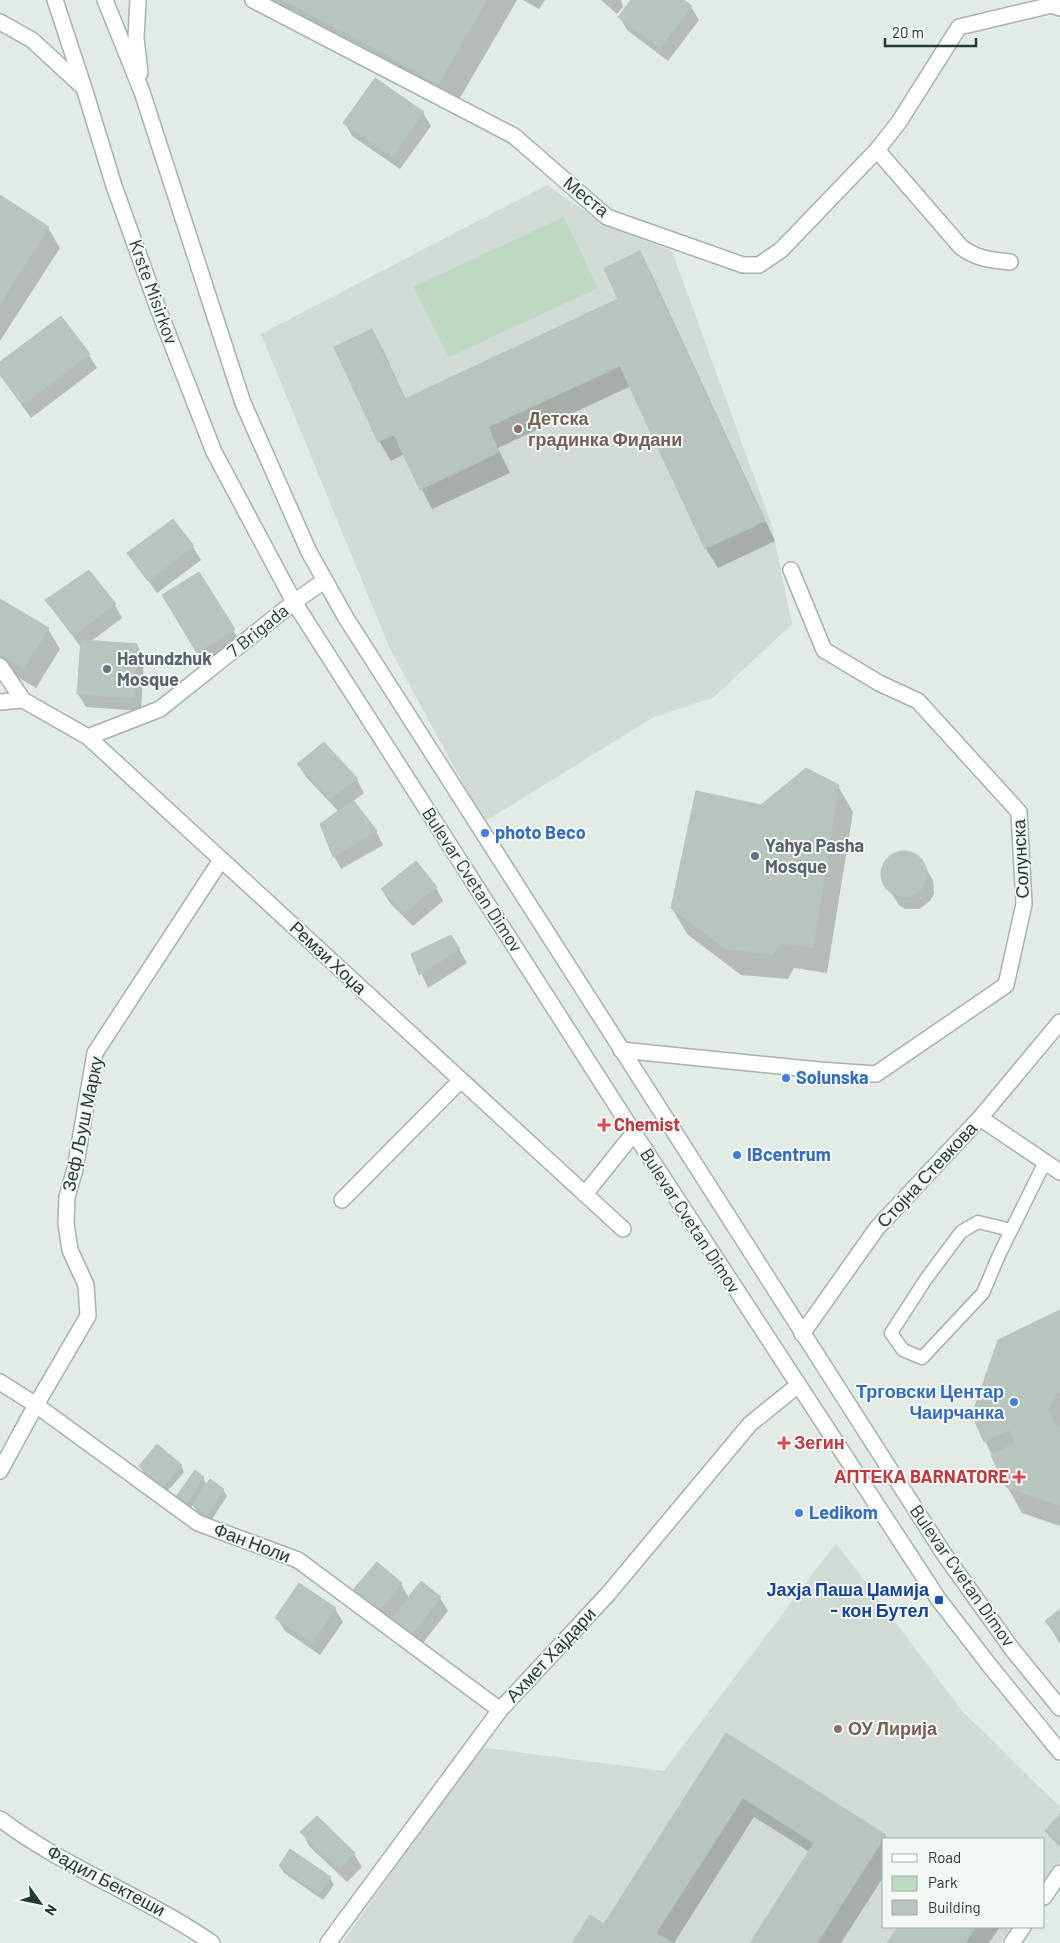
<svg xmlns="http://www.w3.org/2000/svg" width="1060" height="1943" font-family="Barlow,sans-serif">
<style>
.built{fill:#d1dad5}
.green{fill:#bed9c2}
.shadow{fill:#0003}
.building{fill:#b8c5bf;stroke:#b6c3bc}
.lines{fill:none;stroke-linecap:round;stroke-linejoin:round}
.service-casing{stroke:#a6b2ac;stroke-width:15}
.pedestrian-casing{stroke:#a6b2ac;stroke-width:18}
.minor-casing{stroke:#a6b2ac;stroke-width:18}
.tertiary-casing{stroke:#a6b2ac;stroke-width:18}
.service{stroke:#fff;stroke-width:12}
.pedestrian{stroke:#fff;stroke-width:15}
.minor{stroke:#fff;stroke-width:15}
.tertiary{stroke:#fff;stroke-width:15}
.education-dot{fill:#8d6e63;stroke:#f3f8f4;stroke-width:2}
.worship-dot{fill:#6b7280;stroke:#f3f8f4;stroke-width:2}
.shop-dot{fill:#3f7fe0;stroke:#f3f8f4;stroke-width:2}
.health-dot{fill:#e0444e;stroke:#f3f8f4;stroke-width:2}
.transit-dot{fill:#1a4fb4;stroke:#f3f8f4;stroke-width:2}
.labels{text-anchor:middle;stroke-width:4;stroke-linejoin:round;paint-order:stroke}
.street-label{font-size:18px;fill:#253a31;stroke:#f3f8f4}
.education-label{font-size:18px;font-weight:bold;fill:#785e54;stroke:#f3f8f4;text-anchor:start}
.worship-label{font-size:18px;font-weight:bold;fill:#5b616d;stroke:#f3f8f4;text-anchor:start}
.shop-label{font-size:18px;font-weight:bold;fill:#366cbe;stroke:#f3f8f4;text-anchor:start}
.health-label{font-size:18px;font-weight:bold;fill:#be3a42;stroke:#f3f8f4;text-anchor:start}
.transit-label{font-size:18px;font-weight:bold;fill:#164399;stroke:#f3f8f4;text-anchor:end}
</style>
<rect width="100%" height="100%" fill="#e3ebe6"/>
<path class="built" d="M547,185L604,224L672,251L771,523L792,624L714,697L654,717L484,822L390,649L261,334Z
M836,1543L962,1711L1060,1807V1814L1045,1831L1060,1844V1861L1044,1883V1839H884V1927H1012L1000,1943H342L480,1747L664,1771Z"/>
<path class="green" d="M564,217L598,288L449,357L413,287Z"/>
<path class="shadow" d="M259,0H517L453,110Z
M523,0H545L539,9Z
M601,0H621L623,7L617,14Z
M632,0H682L691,7L699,20L668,61L627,30L620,17Z
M423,113L431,126L400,169L352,136L345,123Z
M0,197L48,228L60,248L0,341Z
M639,253L651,273L775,541L718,568L706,549L631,386L498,448L510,473L432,509L404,454L391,461L379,441L372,330L383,350L406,400L620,299Z
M61,317L89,355L97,368L31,418L0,375V364Z
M173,520L193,547L201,560L157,593L129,554Z
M199,574L241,643L205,665L171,609Z
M47,600L115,605L122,618L90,642L137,645L144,658L141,711L86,707L78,694L81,647L55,613Z
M0,601L48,629L60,649L36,688L0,667Z
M324,744L357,780L364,793L352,802L376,831L383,845L341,869L334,856L339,812L306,777L298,764Z
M838,786L853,812L827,973L794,968L788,979L741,975L687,934L672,908L761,806Z
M906,852L913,854L921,860L933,880L934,894L930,901L919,909H905L899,905L883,880L882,873L884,864L895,854Z
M436,888L443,901L413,926L390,903L382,890Z
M459,949L467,963L428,988L413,955Z
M1060,1311V1526L1022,1513L1007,1486L985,1441Z
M140,1466H181L184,1472L167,1492L144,1473Z
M195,1472L203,1478L207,1485L210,1481L223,1490L227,1496L211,1521L197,1512L193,1504L190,1510L181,1504L177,1497Z
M377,1564L401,1584L409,1598H440L448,1611L418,1649L362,1604L355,1590Z
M335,1609L343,1622L320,1655L285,1631L277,1618Z
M1060,1611V1644L1047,1622Z
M726,1734L885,1836L887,1839H884V1876L841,1943H752L810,1852L754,1817L674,1943H573L605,1926Z
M1060,1815V1846L1050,1837L1046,1831Z
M302,1832L354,1854L362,1867L347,1882L309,1846Z
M291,1851L330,1878L334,1885L323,1900L284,1873L280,1866Z
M900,1927H1000L989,1943H889Z"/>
<path class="building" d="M283,0H487L438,85L387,55Z
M631,0H684L692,6L660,48L618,17Z
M375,78L424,112L392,157L343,123Z
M0,195L49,227L0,304Z
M640,251L765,521L705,549L620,366L488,427L499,452L420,490L394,435L378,442L334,347L372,329L405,399L618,299L604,268Z
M61,316L90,354L23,405L0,375V362Z
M173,519L194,546L148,581L127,553Z
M89,570L116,604L74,635L45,600Z
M199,572L235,629L197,653L162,595Z
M0,599L49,628L24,669L0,655Z
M81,640L137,644L134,698L77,694Z
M324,742L358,779L330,799L297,764Z
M806,768L839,785L813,948L780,943L773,954L725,949L671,908L696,791L761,805Z
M353,800L377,831L333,857L320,824Z
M881 874a23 23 0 1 1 46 0a23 23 0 1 1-46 0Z
M416,861L437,887L404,913L381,889Z
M451,935L460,949L419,975L411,954Z
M1060,1310V1392L1055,1394L1049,1410L1056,1426L1060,1427V1506L1006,1487L991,1455L1015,1443L1009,1430L984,1442L972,1415L998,1340Z
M157,1444L182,1465L163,1487L139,1466Z
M195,1470L204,1477L186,1504L176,1497Z
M210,1479L224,1489L207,1515L192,1505Z
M377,1562L402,1583L378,1612L353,1590Z
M421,1581L441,1597L410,1637L390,1621Z
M299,1583L336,1608L312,1643L275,1618Z
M1060,1609V1639L1045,1621Z
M726,1733L886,1835L817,1943H750L814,1843L743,1798L656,1933L673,1943H572L590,1915L604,1924Z
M1060,1814V1844L1045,1831Z
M317,1816L355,1853L339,1869L300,1832Z
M290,1849L331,1877L319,1894L279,1866Z
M898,1927H976L965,1943H887Z"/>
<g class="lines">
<defs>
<path id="service" d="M1011,1230L978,1222L961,1232L926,1279L891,1333L903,1350L922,1358L983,1293L999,1255L1045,1162"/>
<path id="pedestrian" d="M585,1194L634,1133"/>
<path id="minor" d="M253,0L514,136L607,217L743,265H759L781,250L877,150L899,122L959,27L1052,5L1060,8
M877,150L961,247C977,259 991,260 1010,262
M0,666L23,700L88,737L623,1229
M0,702L23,700
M88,737L160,709L294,602L324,581
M621,1050L819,1070L876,1074L1006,985L1024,904L1019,812L918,701L879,683L824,650L791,570
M980,1118L1060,1172
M342,1200L461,1080
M802,1334L877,1228L980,1118L1060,1022
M0,1382L36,1405L198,1523L298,1560L500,1710
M0,1471L36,1405L88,1316L86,1285L70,1250L66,1224L67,1197L75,1169L95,1053L221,860
M0,1819C65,1868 144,1896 212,1943
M1044,1897L1060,1873
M328,1943L500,1710L608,1594L750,1424L797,1386
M1012,1943L1023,1927"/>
<path id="tertiary" d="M55,0L84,88L114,186L159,311L214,452L294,602L634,1133L939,1600L990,1666L1060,1752
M105,0L142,92L243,403L309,552L346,618L944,1554L1012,1649L1060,1708
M138,0L136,38L140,73
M0,22L32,40L83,87"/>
</defs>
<use href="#service" class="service-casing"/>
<use href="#pedestrian" class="pedestrian-casing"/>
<use href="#minor" class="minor-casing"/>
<use href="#tertiary" class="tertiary-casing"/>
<use href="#service" class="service"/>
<use href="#pedestrian" class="pedestrian"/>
<use href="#minor" class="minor"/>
<use href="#tertiary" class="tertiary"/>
</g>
<g class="education-dot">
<circle cx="518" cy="429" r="5"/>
<circle cx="838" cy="1729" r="5"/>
</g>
<g class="worship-dot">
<circle cx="107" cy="669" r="5"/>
<circle cx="755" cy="856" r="5"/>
</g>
<g class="shop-dot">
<circle cx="485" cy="833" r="5"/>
<circle cx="786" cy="1078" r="5"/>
<circle cx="737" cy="1155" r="5"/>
<circle cx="1014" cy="1402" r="5"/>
<circle cx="799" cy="1513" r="5"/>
</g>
<g class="health-dot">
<path d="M601.5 1117.5h5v5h5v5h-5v5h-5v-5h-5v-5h5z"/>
<path d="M781.5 1435.5h5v5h5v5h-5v5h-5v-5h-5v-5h5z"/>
<path d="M1016.5 1469.5h5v5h5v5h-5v5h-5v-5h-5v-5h5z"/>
</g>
<rect class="transit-dot" x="934" y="1595" width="10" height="10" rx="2.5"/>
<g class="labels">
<g class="street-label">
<text transform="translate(586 197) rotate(39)" y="6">Места</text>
<text transform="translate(153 292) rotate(70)" y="6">Krste Misirkov</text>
<text transform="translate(258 631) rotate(-39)" y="6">7 Brigada</text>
<text transform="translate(1021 859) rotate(-93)" y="6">Солунска</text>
<text transform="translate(472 880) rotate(57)" y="6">Bulevar Cvetan Dimov</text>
<text transform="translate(328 958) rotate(43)" y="6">Ремзи Хоџа</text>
<text transform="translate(83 1124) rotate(-78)" y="6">Зеф Љуш Марку</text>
<text transform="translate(927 1175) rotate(-47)" y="6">Стојна Стевкова</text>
<text transform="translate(690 1221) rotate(57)" y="6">Bulevar Cvetan Dimov</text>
<text transform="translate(252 1543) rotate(21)" y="6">Фан Ноли</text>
<text transform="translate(962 1576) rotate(55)" y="6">Bulevar Cvetan Dimov</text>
<text transform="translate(551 1655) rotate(-47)" y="6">Ахмет Хајдари</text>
<text transform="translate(106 1881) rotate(28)" y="6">Фадил Бектеши</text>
</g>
<g class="education-label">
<text x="528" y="425">Детска<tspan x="528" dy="21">градинка Фидани</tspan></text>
<text x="848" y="1735">ОУ Лирија</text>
</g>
<g class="worship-label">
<text x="117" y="665">Hatundzhuk<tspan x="117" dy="21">Mosque</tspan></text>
<text x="765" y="852">Yahya Pasha<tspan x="765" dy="21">Mosque</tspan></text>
</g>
<g class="shop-label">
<text x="495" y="839">photo Beco</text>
<text x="796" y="1084">Solunska</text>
<text x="747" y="1161">IBcentrum</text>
<text x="1004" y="1398" text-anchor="end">Трговски Центар<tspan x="1004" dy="21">Чаирчанка</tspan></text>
<text x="809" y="1519">Ledikom</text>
</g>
<g class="health-label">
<text x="614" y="1131">Chemist</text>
<text x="794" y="1449">Зегин</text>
<text x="1009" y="1483" text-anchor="end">АПТЕКА BARNATORE</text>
</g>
<g class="transit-label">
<text x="929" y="1596">Јахја Паша Џамија<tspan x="929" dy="21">- кон Бутел</tspan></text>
</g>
</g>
<rect x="882" y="1838" width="162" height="90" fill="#f3f8f4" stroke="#a1aca6"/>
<rect x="892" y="1854" width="25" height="8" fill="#ffffff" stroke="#a1aca6"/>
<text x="928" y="1863" font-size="15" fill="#253a31">Road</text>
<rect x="892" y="1876" width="25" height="15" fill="#bed9c2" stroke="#a1aca6"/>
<text x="928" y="1888" font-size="15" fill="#253a31">Park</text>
<rect x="892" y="1900" width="25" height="15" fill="#b8c5bf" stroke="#a1aca6"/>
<text x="928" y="1913" font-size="15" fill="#253a31">Building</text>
<g transform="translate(40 1903) rotate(123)" stroke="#f3f8f4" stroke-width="4" paint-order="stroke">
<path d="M0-4L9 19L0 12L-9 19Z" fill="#253a31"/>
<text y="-8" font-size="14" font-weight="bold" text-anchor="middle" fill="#253a31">N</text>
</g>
<path d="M885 38v8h91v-8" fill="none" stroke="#253a31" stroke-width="2.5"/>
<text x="892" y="38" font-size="15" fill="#253a31" stroke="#f3f8f4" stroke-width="4" paint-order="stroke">20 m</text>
</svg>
